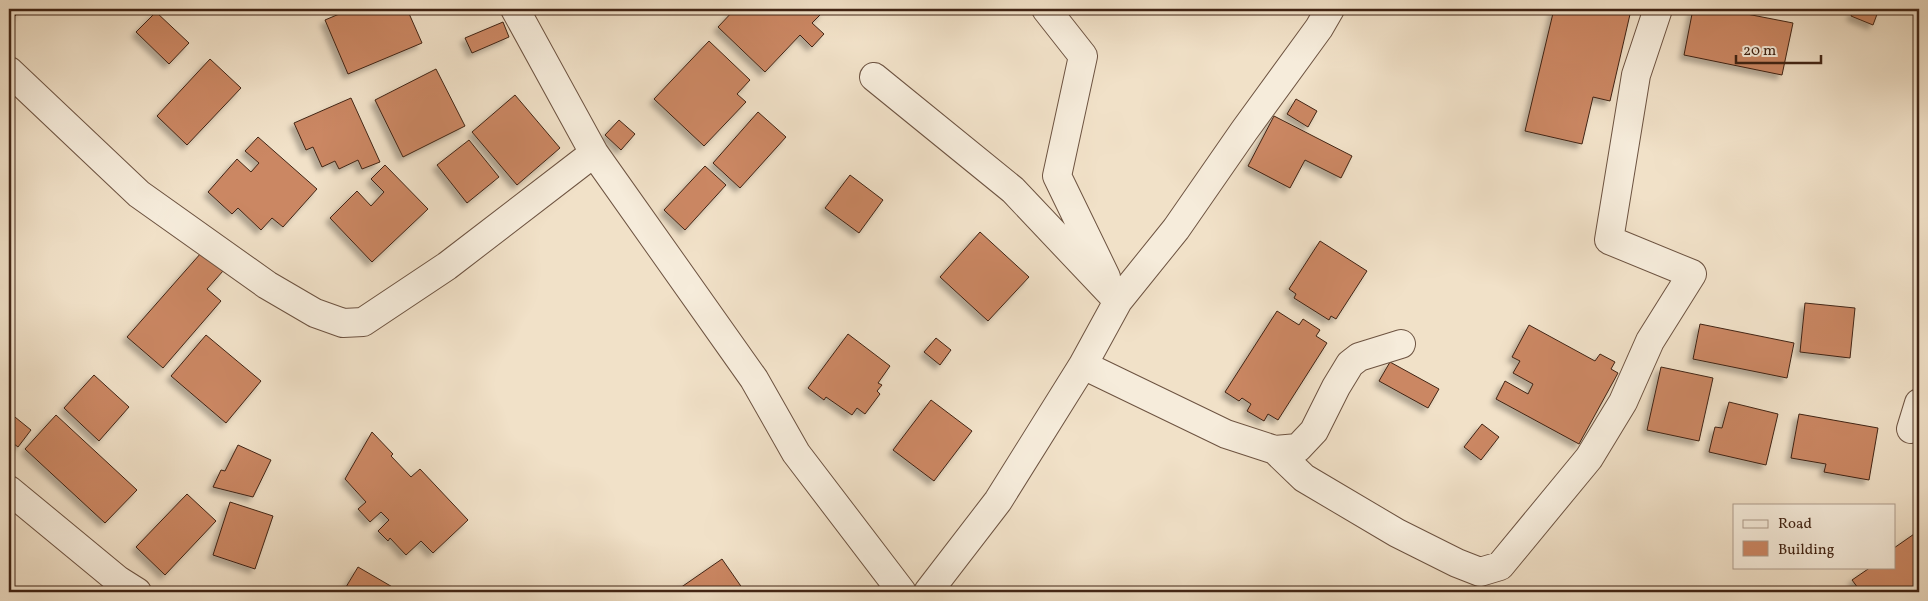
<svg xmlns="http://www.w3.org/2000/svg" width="1928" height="601" font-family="Vollkorn,serif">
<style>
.building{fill:#cb8764;stroke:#412414;filter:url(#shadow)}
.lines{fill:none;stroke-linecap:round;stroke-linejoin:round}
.minor-casing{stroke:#6d5341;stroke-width:30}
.minor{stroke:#f6ecdb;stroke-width:28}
</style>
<defs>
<filter id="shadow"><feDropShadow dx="-4.5" dy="4.5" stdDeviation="2.5" flood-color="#0004"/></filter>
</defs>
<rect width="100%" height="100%" fill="#f1e1c8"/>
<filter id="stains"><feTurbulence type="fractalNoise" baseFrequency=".004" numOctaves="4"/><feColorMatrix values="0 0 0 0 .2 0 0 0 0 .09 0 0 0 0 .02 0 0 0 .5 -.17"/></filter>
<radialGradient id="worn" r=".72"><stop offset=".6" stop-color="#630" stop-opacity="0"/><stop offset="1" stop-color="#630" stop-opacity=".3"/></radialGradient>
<path class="building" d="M9,9H22L14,17L9,12Z
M351,9H407L422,43L348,74L325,20Z
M735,9H822L824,11L812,23L824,34L812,47L800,35L765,72L718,27Z
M1554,9H1624L1631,10L1610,101L1593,97L1582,144L1525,131Z
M1693,9H1721L1793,23L1782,75L1684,55Z
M1854,9H1879L1873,25L1851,16Z
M156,12L189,43L169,64L136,32Z
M503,22L509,37L472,53L465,38Z
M709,41L750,80L737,94L746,102L704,146L654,99Z
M210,59L241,88L187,145L157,116Z
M436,69L465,126L403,157L375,100Z
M515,95L560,148L517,185L472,132Z
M351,98L380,162L362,169L358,160L339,169L335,161L322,167L313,147L306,150L294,123Z
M1296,99L1317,111L1308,127L1287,114Z
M758,112L786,137L740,188L713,163Z
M1274,116L1352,156L1341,178L1305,160L1290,188L1248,166Z
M619,120L635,134L621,150L605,135Z
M258,137L317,189L283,227L272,218L261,230L238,208L232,214L208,192L237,159L251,172L259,163L245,151Z
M469,140L499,177L467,203L437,165Z
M385,165L428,209L372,262L330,218L357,191L371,206L384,192L371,179Z
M705,166L726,185L685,230L664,210Z
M850,175L883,200L859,233L825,208Z
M980,232L1029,277L988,321L940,277Z
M1320,241L1367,271L1336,319L1331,316L1329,320L1294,298L1296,294L1289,289Z
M201,253L223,271L207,289L221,301L163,368L127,337Z
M1805,303L1855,308L1850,358L1800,352Z
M1277,311L1299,325L1303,319L1320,330L1316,336L1327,343L1278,420L1268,414L1264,421L1247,411L1251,404L1242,398L1239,401L1225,392Z
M1700,324L1794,343L1787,378L1693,359Z
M1529,325L1595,361L1600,354L1615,362L1611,369L1618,373L1579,444L1496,399L1505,381L1528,394L1533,384L1513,373L1520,361L1512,357Z
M848,334L890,366L878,383L882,385L877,391L880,394L865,414L857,408L852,415L826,397L824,400L808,388Z
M206,335L261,381L226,423L171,376Z
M936,338L951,350L940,365L924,352Z
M1390,362L1439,389L1428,408L1379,381Z
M1661,367L1713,378L1699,441L1647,430Z
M94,375L129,407L99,441L64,408Z
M931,400L972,431L934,481L893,450Z
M1729,402L1778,414L1766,465L1709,452L1715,427L1722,428Z
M10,413L31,430L18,447L9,440V414Z
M1799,414L1878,428L1869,480L1824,472L1826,464L1791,458Z
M56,415L137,490L105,523L25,449Z
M1482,424L1499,437L1481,460L1464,447Z
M372,432L393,454L391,456L411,477L420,469L468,520L433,553L421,541L406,555L390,538L388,541L378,531L389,520L381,512L370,522L358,509L366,502L345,479Z
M238,445L271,460L253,497L213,487L221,470L225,471Z
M187,494L216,521L165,575L136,547Z
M230,502L273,516L255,569L213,555Z
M1917,532L1919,536V592H1861L1852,580L1871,567H1894V548Z
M722,559L745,592H682L680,588Z
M358,567L401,592H343Z"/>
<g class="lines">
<defs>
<path id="minor" d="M515,9L594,153L754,379L796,453L902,592
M1046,9L1083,56L1057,176L1106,277
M9,71L139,194L267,285L315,313L343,323L363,322L447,266L594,153
M874,77L1013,190L1118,301
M1083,365L1226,434L1275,450L1298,448L1314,431L1336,387L1350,364L1359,357L1401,344
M1911,429L1919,403
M1275,450L1304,478L1397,533L1457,563L1480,572L1500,566L1589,458L1623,402L1650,341L1692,274L1609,240L1636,75L1658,9
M9,490L118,580L137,592
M928,592L998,501L1083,365L1118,301L1176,229L1244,131L1319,28L1330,9"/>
</defs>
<use href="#minor" class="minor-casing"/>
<use href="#minor" class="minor"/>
</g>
<rect width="1928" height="601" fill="none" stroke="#f1e1c8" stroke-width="30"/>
<rect x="10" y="10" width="1908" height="581" fill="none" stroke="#412414" stroke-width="2.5"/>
<rect x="15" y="15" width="1898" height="571" fill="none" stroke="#412414"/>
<rect x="1733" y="504" width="162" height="65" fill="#f6ecdb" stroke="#ae9c8b"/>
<rect x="1743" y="520" width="25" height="8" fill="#f6ecdb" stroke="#ae9c8b"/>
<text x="1778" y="528" font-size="15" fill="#412414">Road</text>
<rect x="1743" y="541" width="25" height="15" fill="#cb8764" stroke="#ae9c8b"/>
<text x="1778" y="554" font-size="15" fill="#412414">Building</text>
<path d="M1736 55v8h85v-8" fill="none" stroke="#412414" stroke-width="2.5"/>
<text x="1743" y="55" font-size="15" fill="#412414" stroke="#f6ecdb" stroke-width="4" paint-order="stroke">20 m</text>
<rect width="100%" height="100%" filter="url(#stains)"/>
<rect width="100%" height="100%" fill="url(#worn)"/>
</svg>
